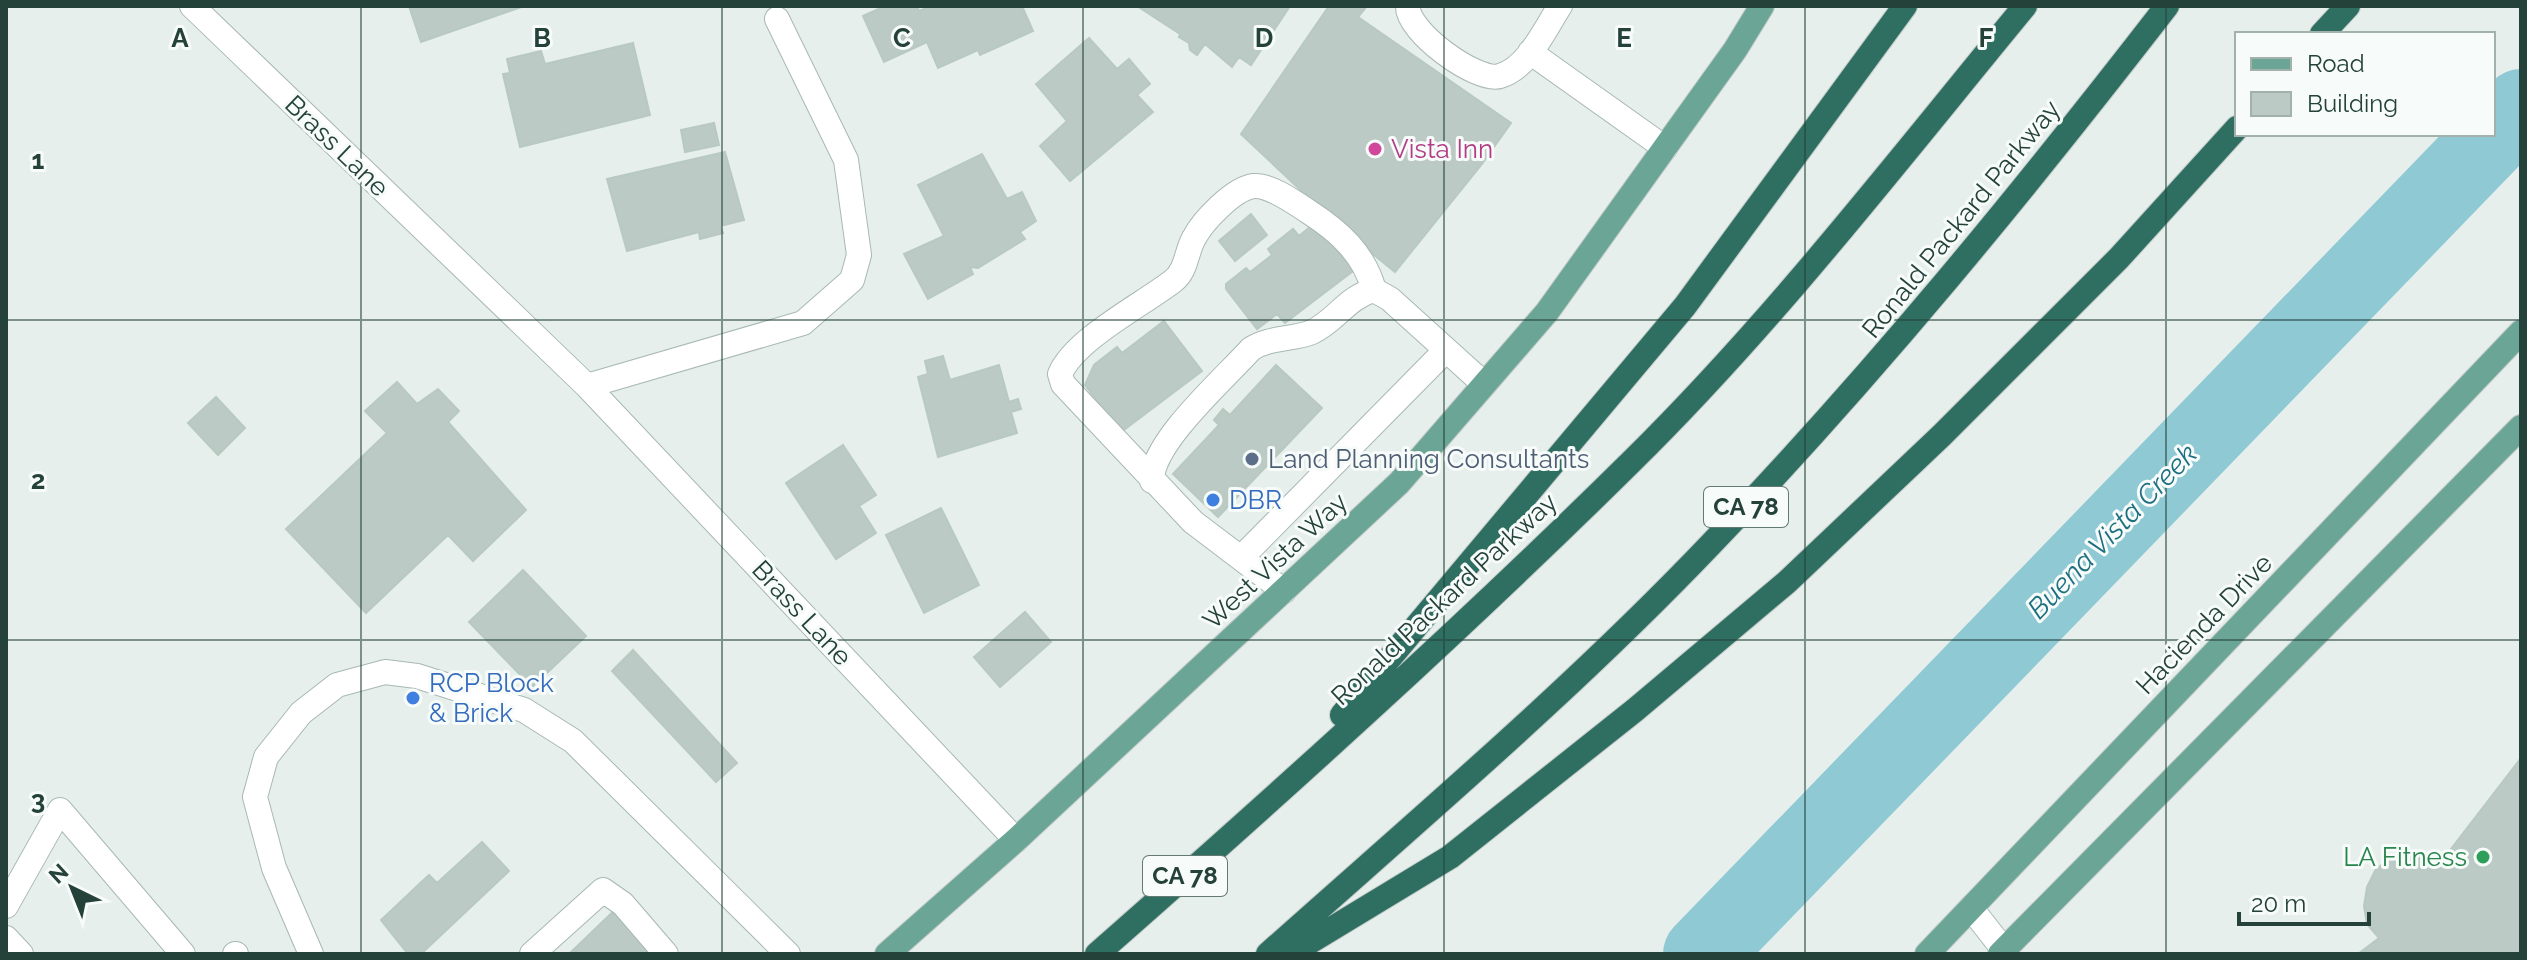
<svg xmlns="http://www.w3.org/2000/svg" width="2527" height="960" font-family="Raleway,sans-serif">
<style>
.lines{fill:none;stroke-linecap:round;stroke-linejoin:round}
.river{stroke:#8ec9d4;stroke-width:78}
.building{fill:#bbcac4;stroke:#b8c9c2;stroke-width:2}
.minor-casing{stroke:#a8b8b2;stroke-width:26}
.major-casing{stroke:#c2cac8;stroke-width:26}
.highway-casing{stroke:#c2cac8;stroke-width:26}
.minor{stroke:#fff;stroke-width:24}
.major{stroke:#6aa596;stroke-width:24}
.highway{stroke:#2f6f62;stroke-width:24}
.grid{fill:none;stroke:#24423a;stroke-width:2;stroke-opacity:0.55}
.hotel-dot{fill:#d1479c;stroke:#f7fbf9;stroke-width:3}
.service-dot{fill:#5c6f8a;stroke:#f7fbf9;stroke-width:3}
.shop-dot{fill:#3f7fe0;stroke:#f7fbf9;stroke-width:3}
.leisure-dot{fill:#2e9e5b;stroke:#f7fbf9;stroke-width:3}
.labels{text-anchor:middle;stroke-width:6;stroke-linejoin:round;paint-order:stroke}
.shield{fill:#f7fbf9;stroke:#637a73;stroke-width:2}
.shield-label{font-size:24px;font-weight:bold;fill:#24423a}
.street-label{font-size:26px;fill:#24423a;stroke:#f7fbf9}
.hotel-label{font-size:26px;fill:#b23c85;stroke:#f7fbf9;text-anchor:start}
.service-label{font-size:26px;fill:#4e5e75;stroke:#f7fbf9;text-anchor:start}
.shop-label{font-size:26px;fill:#366cbe;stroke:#f7fbf9;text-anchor:start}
.leisure-label{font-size:26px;fill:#27864d;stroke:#f7fbf9;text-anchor:end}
.water-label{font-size:28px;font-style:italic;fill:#1c6f80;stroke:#f7fbf9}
.grid-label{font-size:26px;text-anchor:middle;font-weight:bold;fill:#24423a;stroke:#f7fbf9;stroke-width:6;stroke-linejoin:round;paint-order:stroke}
</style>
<rect width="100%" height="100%" fill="#e6efeb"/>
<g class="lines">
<path class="river" d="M1702,954L2521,108"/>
</g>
<path class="building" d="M409,6H524L421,42Z
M885,6H917L919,11L931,6H1022L1033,31L980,55L978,50L938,68L927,42L884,62L863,16Z
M1137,6H1290L1251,65L1239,57L1232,67L1205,44L1197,55L1190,50L1189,43L1179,37L1180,34Z
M1329,6H1367L1358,17L1511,123L1482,164L1395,272L1342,229L1241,134Z
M1089,38L1117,69L1129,59L1150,84L1137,95L1153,112L1070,181L1040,146L1067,121L1036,84Z
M633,43L650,115L520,147L503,74L510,73L507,59L541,51L545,64Z
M714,123L719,145L685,152L681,130Z
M725,152L744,220L720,226L723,233L700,239L699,232L627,251L607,179Z
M982,154L1007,199L1022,192L1036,221L1020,232L1025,239L978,268L970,267L973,274L928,299L904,254L944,236L918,185Z
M1251,214L1267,235L1235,261L1219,241Z
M1316,222L1353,271L1285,323L1277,314L1257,329L1226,289V284L1246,268L1250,272L1272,255L1268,249L1293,229L1299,236Z
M1164,321L1202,371L1121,432L1085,385L1094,365L1117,347L1122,353Z
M943,356L950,380L999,365L1009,402L1018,399L1021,409L1011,412L1017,433L938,457L918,377L928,374L925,361Z
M1276,365L1322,408L1218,517L1173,474L1219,425L1214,420L1223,409L1230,415Z
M397,382L417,404L438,389L459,411L448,422L526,510L473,561L448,535L366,613L286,529L387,433L365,411Z
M216,397L245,428L218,455L188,423Z
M843,445L876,495L859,506L876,533L836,559L786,483Z
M941,508L979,585L924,613L886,535Z
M523,570L586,636L532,687L469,622Z
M1025,612L1051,642L1000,687L974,657Z
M633,650L737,763L716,782L612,671Z
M2521,758V954H2358L2379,938L2367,924L2364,906L2367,887L2376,869L2394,856L2412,851L2444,858Z
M482,842L509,871L421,954H408L381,920L429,875L437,883Z
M619,906L657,946L648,954H569Z"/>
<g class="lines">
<defs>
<path id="minor" d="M192,6L587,386L1016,840
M1408,6C1406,31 1477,83 1500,76C1528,68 1545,29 1560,6
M1530,52L1665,148
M587,386L803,323L852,280L859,255L846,160L777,19
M1152,481C1151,443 1224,379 1251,349C1269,337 1292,340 1312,332C1336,321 1347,297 1374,290L1390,299L1484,384
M1241,558L1446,350
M1284,591L1193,522L1063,384L1060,374C1075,339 1142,305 1173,281C1187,270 1186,252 1194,238C1203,221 1234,188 1254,186C1271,185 1295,203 1309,212C1340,232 1364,254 1374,290
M6,906L60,810L183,954
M1971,908L2007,954
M6,938L21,954
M235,954H236
M311,954L274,868L255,797L266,757L301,713L337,685L385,672L417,676L524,710L573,741L788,954
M532,954L603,890L623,904L666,954"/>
<path id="major" d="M887,954L1016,840L1399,483L1547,312L1735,50L1762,6
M1927,954L2521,332
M2000,954L2521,427"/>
<path id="highway" d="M2322,34L2348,6
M1342,715L1685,306L1905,6
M1097,954C1279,794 1460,631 1632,461C1775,320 1898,160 2025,6
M1268,954C1418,820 1573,689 1712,543C1875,373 2023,192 2167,6
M1290,954L1450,857L1635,710L1787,582L1942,435L2119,258L2237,128"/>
</defs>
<use href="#minor" class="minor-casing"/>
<use href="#major" class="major-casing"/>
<use href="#highway" class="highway-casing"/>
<use href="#minor" class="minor"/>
<use href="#major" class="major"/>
<use href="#highway" class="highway"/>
</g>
<path class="grid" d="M361,6V954M722,6V954M1083,6V954M1444,6V954M1805,6V954M2166,6V954M6,320H2521M6,640H2521"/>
<circle class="hotel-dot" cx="1375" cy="149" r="8"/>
<circle class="service-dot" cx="1252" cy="459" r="8"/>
<g class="shop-dot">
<circle cx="1213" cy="500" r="8"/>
<circle cx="413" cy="698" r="8"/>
</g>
<circle class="leisure-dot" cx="2483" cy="857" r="8"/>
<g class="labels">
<g class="shield">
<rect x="1704" y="487" width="84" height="40" rx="6"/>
<rect x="1143" y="856" width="84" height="40" rx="6"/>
</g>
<g class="shield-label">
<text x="1746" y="515">CA 78</text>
<text x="1185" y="884">CA 78</text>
</g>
<g class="street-label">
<text transform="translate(337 146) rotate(44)" y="9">Brass Lane</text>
<text transform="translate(1961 219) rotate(-51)" y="9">Ronald Packard Parkway</text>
<text transform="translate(1275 561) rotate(-43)" y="9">West Vista Way</text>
<text transform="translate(1444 599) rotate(-43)" y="9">Ronald Packard Parkway</text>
<text transform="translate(802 613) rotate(47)" y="9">Brass Lane</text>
<text transform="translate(2204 624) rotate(-46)" y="9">Hacienda Drive</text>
</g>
<g class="hotel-label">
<text x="1391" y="158">Vista Inn</text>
</g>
<g class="service-label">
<text x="1268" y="468">Land Planning Consultants</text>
</g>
<g class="shop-label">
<text x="1229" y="509">DBR</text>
<text x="429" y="692">RCP Block<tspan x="429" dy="30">&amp; Brick</tspan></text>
</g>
<g class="leisure-label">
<text x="2467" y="866">LA Fitness</text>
</g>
<g class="water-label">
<text transform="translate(2112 531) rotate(-46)" y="10">Buena Vista Creek</text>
</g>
</g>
<g class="grid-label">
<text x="180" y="47">A</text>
<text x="542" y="47">B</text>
<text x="902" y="47">C</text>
<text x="1264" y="47">D</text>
<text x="1624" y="47">E</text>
<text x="1986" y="47">F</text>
<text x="38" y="169">1</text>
<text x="38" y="489">2</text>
<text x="38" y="809">3</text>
</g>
<rect width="2527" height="960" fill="none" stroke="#24423a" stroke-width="16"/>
<rect x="2235" y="32" width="260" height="104" fill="#f7fbf9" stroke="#a3b1ad" stroke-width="2"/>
<rect x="2251" y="58" width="40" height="12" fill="#6aa596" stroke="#a3b1ad" stroke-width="2"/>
<text x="2307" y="72" font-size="24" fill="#24423a">Road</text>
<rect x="2251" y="92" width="40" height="24" fill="#bbcac4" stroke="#a3b1ad" stroke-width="2"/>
<text x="2307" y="112" font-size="24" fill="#24423a">Building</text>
<g transform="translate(72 888) rotate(317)" stroke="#f7fbf9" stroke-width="6" paint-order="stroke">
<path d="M0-6L14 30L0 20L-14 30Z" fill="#24423a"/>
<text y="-12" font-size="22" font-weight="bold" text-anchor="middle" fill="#24423a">N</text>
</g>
<path d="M2239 912v12h130v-12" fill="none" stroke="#24423a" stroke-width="4"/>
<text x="2251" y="912" font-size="24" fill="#24423a" stroke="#f7fbf9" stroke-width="6" paint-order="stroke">20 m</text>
</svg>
